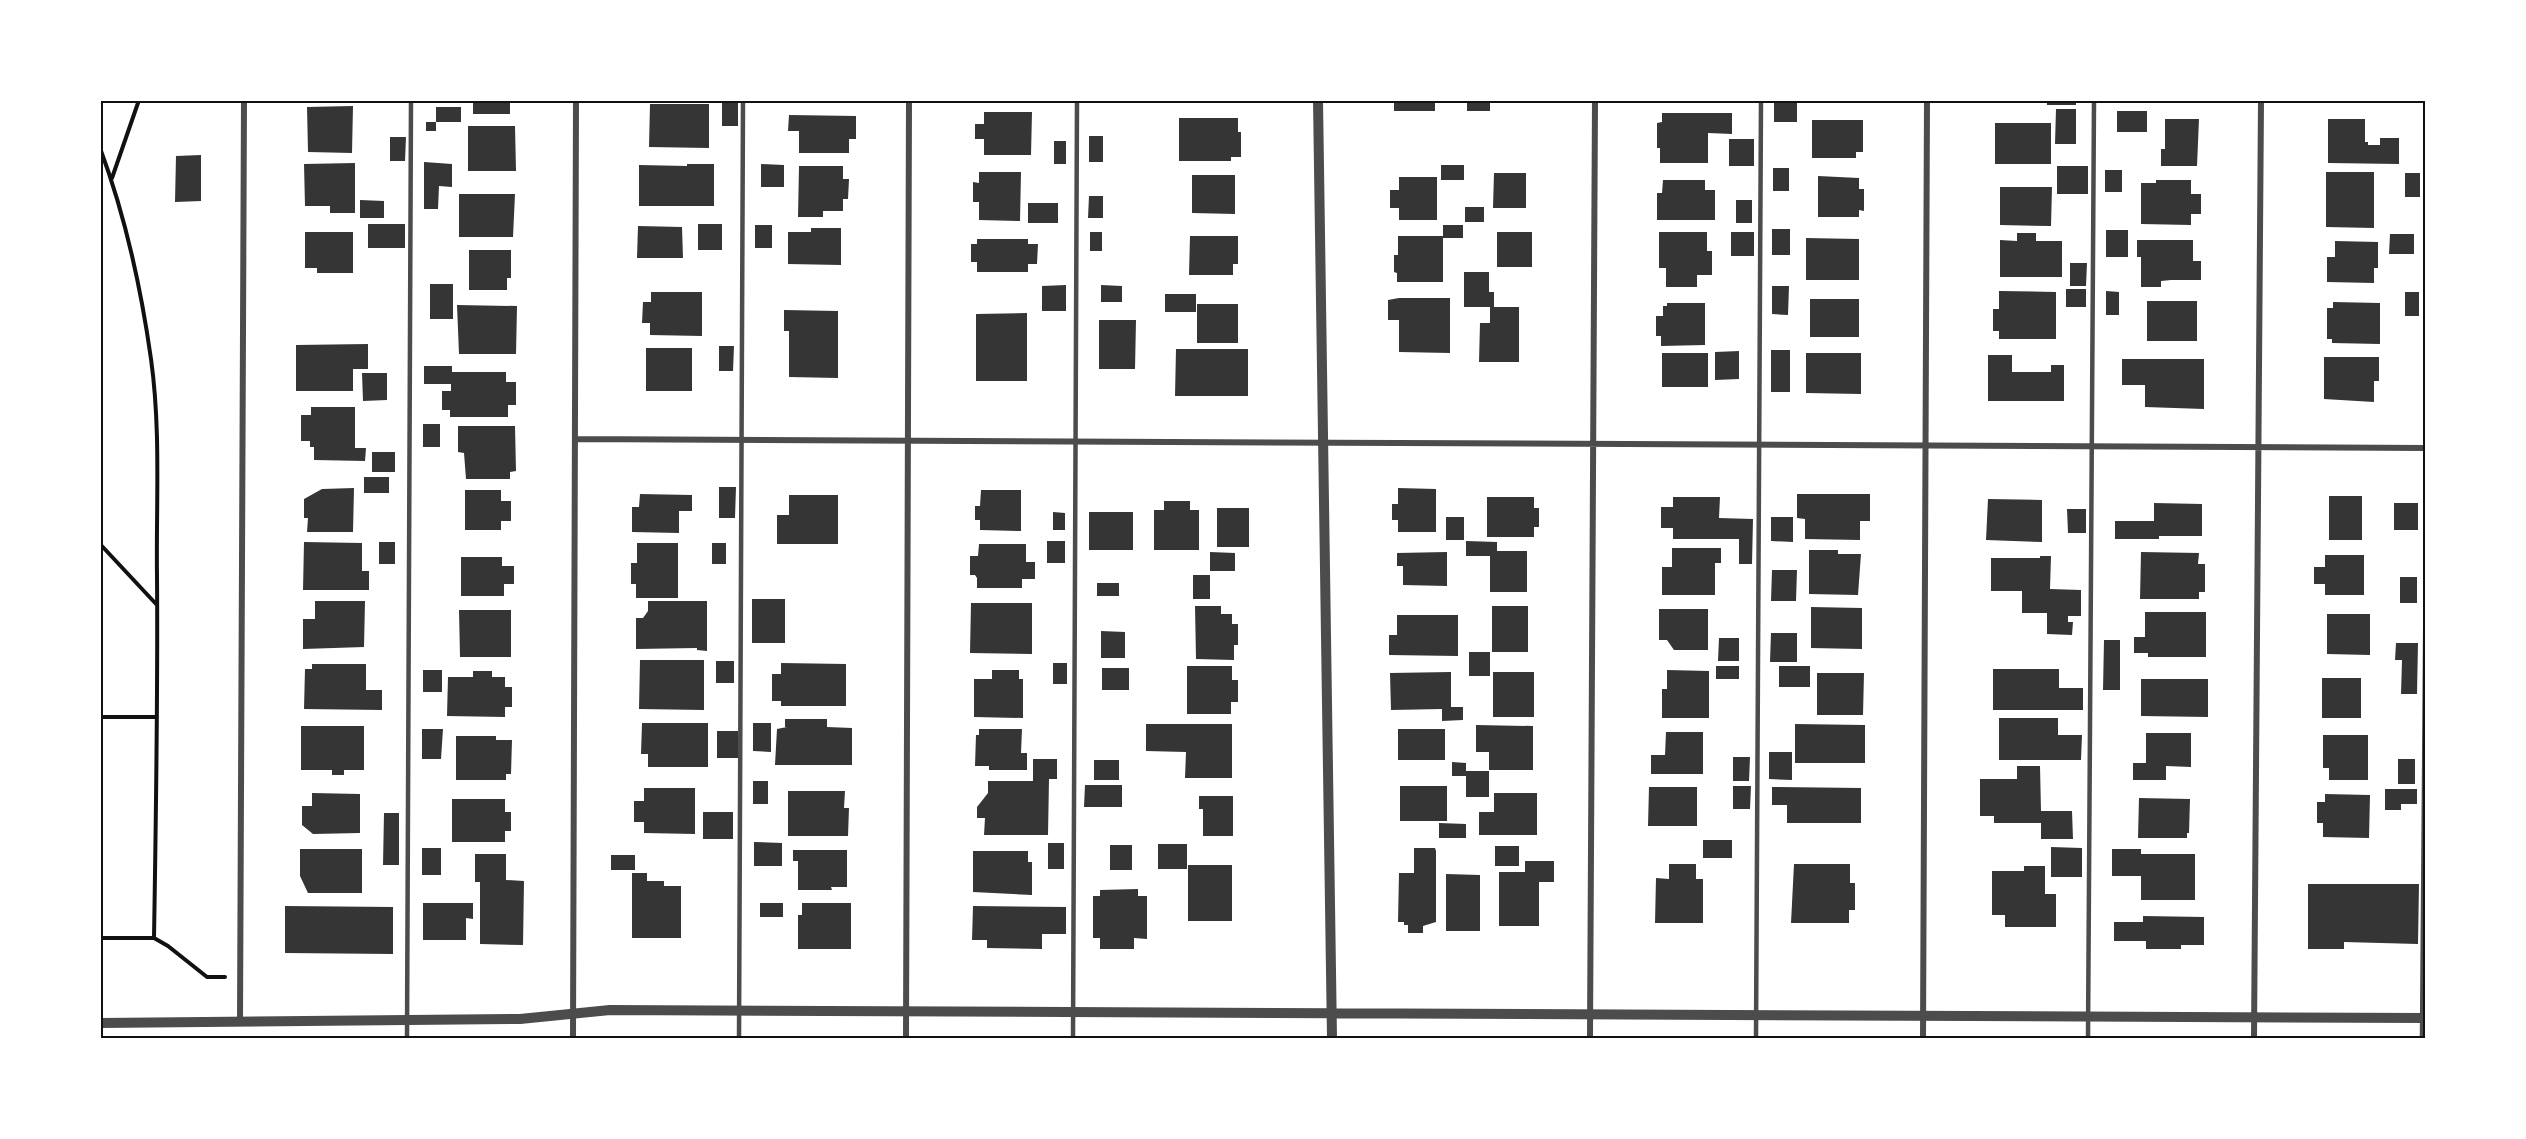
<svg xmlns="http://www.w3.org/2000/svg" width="2526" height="1139" font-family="'Fira Sans',sans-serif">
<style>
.building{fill:#353535}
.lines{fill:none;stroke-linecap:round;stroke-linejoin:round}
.path{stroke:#111;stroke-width:4}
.service{stroke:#4c4c4c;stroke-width:4.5}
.minor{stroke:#4c4c4c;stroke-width:6}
.tertiary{stroke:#4c4c4c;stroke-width:10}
.neatline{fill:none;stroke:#111;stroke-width:2}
</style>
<rect width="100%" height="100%" fill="#fff"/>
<path class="building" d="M473,100H510V114H473Z
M1394,100H1435V111H1394Z
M1467,100H1490V111H1467Z
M1774,100H1797V122H1774Z
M2047,100H2076V105H2047Z
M722,102H738V126H722Z
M650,104H709V148L649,147Z
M353,106L352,153L308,152L307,107Z
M436,107H461V122H436Z
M2056,109H2076V144H2055Z
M2117,111H2147V132H2117Z
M984,112H1032L1031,155H984V139H975V124H984Z
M1662,113H1732V134L1708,133V163H1660V148H1657V123L1662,122Z
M789,115L856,116V139H849V153H799V131H788Z
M1179,118H1238V132H1241V157H1231V161H1179Z
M2165,119H2199L2197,166H2161V149H2165Z
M2328,119H2365V142H2368V145H2380V138H2399V164L2328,163Z
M1812,120H1863V152H1856V158H1812Z
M426,122H436V131H426Z
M1995,123H2051V164H1995Z
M468,126H515L516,171H468Z
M1089,136H1103V162H1089Z
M390,137H406L405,161H390Z
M1729,139H1754V166H1729Z
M1054,141H1066V164H1054Z
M201,155V201L175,202L176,156Z
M424,162L452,164V187L439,186L438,209H424Z
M355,163V213H330V206H305L304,164Z
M687,164H714V206H639V165L687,166Z
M761,164L784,165V187H761Z
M1441,165H1464V180H1441Z
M799,166H843V179H849L848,199H843V211H823V217H798Z
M2057,166H2088V194H2057Z
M1773,168H1789V191H1773Z
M2105,170H2122V192H2105Z
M979,172H1021L1020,221L979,220V202H973V182L979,183Z
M2326,172H2374V228L2326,227Z
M1494,173H1526V208H1493Z
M2405,173H2420V197H2405Z
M1192,175H1235V214L1192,213Z
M1818,176L1859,178V189H1864V211L1859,210V217H1818Z
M1399,177H1437V220H1399V208H1390V190H1399Z
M1663,180H1705V190H1715V220H1657V193H1662Z
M2156,180H2191V194H2201V214H2191V225L2141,224V183H2156Z
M2000,187H2052L2051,226L2000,225Z
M459,194H515L513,237H459Z
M1089,196H1103V218H1088Z
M360,200L384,201V218H360Z
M1736,200H1752V223H1736Z
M1028,203H1058V223H1028Z
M1465,207H1484V222H1465Z
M368,224H405V248H368Z
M698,224H722V250H698Z
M755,225H772V248H755Z
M1443,225H1463V238H1443V282H1397V273L1394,272V255H1398V236H1443Z
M638,226L682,227L683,258H637Z
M811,228H841V265L788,264V232H811Z
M1772,229H1790V255H1772Z
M2106,230H2128V257H2106Z
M305,232H353V273H317V268H305Z
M1090,232H1102V251H1090Z
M1497,232H1532V267H1497Z
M1659,232H1707V251H1712V275H1697V287H1666V268H1659Z
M1731,232H1754V256H1731Z
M2017,233H2036V241H2062V277H2000V240L2017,241Z
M2390,234H2414V254H2389Z
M1190,236H1238V264H1233V275H1189Z
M1806,238L1859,239V280H1806Z
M977,239H1028V244H1038L1037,264H1028V272H977V262H971V244H977Z
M2137,240H2193V261H2201V280H2171L2161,281V287H2141V257H2137Z
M2335,241L2378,242V268H2374V283L2327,282V257H2335Z
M469,250H511V278H507V290H469Z
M2070,263H2087L2086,286H2070Z
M1464,272H1489V292H1494V307H1519V362H1479L1480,323H1490V307H1464Z
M430,284H453V319H430Z
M1066,285V311H1042V286Z
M1101,285L1122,286V302H1101Z
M1772,286H1789L1788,315L1772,314Z
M2066,289H2086V307H2066Z
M1999,291L2056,292V339H1999V331H1993V309H1999Z
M2106,291L2119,292V315H2106Z
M651,292H702V336L650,335V323H642L643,302H651Z
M2405,292H2419V316H2405Z
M1165,294H1196V312H1165Z
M1399,298H1450V353L1399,352V320H1388V300Z
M1810,299H1859V337H1810Z
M2147,301H2197V341H2147Z
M2333,302L2380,303V344L2332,343V339H2327V308H2333Z
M1667,303H1705V345L1661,346V336H1656V316H1663V306H1667Z
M1197,304H1238V343H1197Z
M457,305L517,306L516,354H459Z
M784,310L838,311V378L789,377V331H784Z
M1027,313V381H976V314Z
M1099,320H1136L1135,369H1099Z
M368,344V369H353V391H296V345Z
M719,346H734L733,371H719Z
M646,348H692V391H646Z
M1176,349H1248V396H1175Z
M1771,350H1790V392H1771Z
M1739,351V379L1715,380V352Z
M1662,353H1708V387H1662Z
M1806,353H1861V394L1806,393Z
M1988,355H2012V372H2051V365H2064V401H1988Z
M2324,357H2379V381H2374V402L2324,399Z
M2122,359H2204V409L2145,407V385H2122Z
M424,366H452V372H506V382H516V405H508V417H450V410H442V391H451V384H424Z
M362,373H387V400L363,401Z
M311,407H355V448H366L365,461L314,460V447H310V441H301V415H311Z
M423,424H440V447H423Z
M458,426H515L516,471L510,472V479H466L464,453L458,452Z
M372,452H395V472H372Z
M364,477H389V493H364Z
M719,487H736L735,518H719Z
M354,488L353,532H307L308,518H304V499L322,489Z
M1398,488L1436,489V532H1398V520H1392V504H1398Z
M465,490H501V501H511V521H501V530H465Z
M981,490H1021V531L980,530V520H975V506H980Z
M640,494L692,495V511H679V533L632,532V507H639Z
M1797,494H1870V521H1860V540L1805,539V519L1797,518Z
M789,495H838V544H777V515H789Z
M2329,496H2362V540H2329Z
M1487,497H1534V508H1539V527H1534V537H1487Z
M1673,497H1720L1719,518L1753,519L1752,564H1739V539H1673V528H1661V507H1673Z
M1988,499L2042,500V542L1986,540Z
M1164,501H1190V510H1199V550H1154V510H1164Z
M2154,503L2202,504V536H2159V539H2115V521H2154Z
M2394,503H2418V530H2394Z
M1217,508H1249V547H1217Z
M2067,509H2086V533H2068Z
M1053,512L1065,513V530H1053Z
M1089,512H1133V550H1089Z
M1446,517H1464V540H1446Z
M1771,517H1793V542L1771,541Z
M1047,541H1065V563H1047Z
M1466,541L1497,542V551H1527V592H1490V556H1466Z
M304,542L362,543V571H369V590H303Z
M379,542H395V564H379Z
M637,543H678V598H636V584H631V563H637Z
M712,543H726V564H712Z
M979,544H1026V562H1035V579H1022V588H977V578L975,575H970V556H978Z
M1672,548H1721V563H1715V595H1662V567H1672Z
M1809,550H1838V554H1861L1858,595L1809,594Z
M1210,552L1235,553V571H1210Z
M1447,552V586L1403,585V566H1397V553Z
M2141,552L2199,553L2198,564H2205V592H2199V599H2140Z
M2325,555H2364V595H2325V584H2314V567H2325Z
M2040,556H2051L2050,589L2081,590V616H2068V622H2073L2072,635L2047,634V613H2022V591H1991V558H2040Z
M461,557H502V566H514V584H504V596H461Z
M1772,570H1797L1796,601H1771Z
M1193,575H1210V599H1193Z
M2400,577H2417V603H2400Z
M1097,583H1119V596H1097Z
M752,599H785V643H752Z
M315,601H365L364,647L303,649V619H315Z
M648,601H707V651L697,650V648L636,649V618H643L648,611Z
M971,603H1032V654L970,653Z
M1195,606H1221V614H1232V624H1238V645H1234V660L1196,659Z
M1492,606H1528V652H1492Z
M1811,607L1862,608V649L1811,648Z
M1659,609H1708V650H1674L1667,640H1659Z
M459,610H511V657H460Z
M2145,612H2206V657H2148V653H2134V637H2145Z
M2327,614H2370V655L2327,654Z
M1397,615H1458V656L1389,655V635H1397Z
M1101,631L1125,632V658H1101Z
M1771,633H1797V662H1770Z
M1719,638H1739V661H1718Z
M2104,640H2120V690H2103Z
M2396,643H2418L2417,694H2401L2402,660H2395Z
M1469,652H1490V676H1469Z
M640,660H704V710L639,709Z
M716,661H734V683H716Z
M781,663L846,664V706H781V701H772V674H781Z
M1053,663H1067V684H1053Z
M312,664H366V690H382V710L304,709L305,669H312Z
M1187,666H1232V680H1238V702H1231V714H1187Z
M1716,666H1739V679H1716Z
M1779,666H1810V687H1779Z
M1102,668H1129V690H1102Z
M1993,669H2059V688H2083V710H1993Z
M423,670H442V692H423Z
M992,670H1019V679H1023V718L974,717V679H992Z
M1667,670L1709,671V718H1662V689H1667Z
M473,671H492V677H505V687H512V707H505V717L447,716L448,677H473Z
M1451,672V707H1463V720L1442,721V709L1391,710L1390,673Z
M1493,672H1534V717H1493Z
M1817,673H1864L1863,715H1817Z
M2322,678H2361V718H2322Z
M2141,679H2208V717L2141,716Z
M1999,718H2058V735H2082L2081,760H1999Z
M785,719H827V727L852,728V765H775L777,729L787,727H785Z
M642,723H708V767H648V754H641Z
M753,723H771V752L753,751Z
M1146,724H1232V778H1185L1186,752L1146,751Z
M1795,724L1865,725V763H1795Z
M1476,725L1533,726V770H1489V752H1476Z
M301,726H364V770H344V775H332V770H301Z
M422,729H443L441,759H422Z
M979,729H1022L1021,753H1027V770H989V766H975L976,735H979Z
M1398,729H1445V760H1398Z
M717,731H738V758H717Z
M1666,732H1703V774H1651V755H1665Z
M2146,733H2191V767L2166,766V780H2133V763H2146Z
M2323,735H2368V780H2329V768H2323Z
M456,736H496V740H512L511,774H506V780H456Z
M1769,752H1792V780L1769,779Z
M1733,757H1750L1749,781H1733Z
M1033,759H1057V779H1049L1048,835H984L985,818H977V807L988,793V781H1033Z
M2398,759H2415V784H2398Z
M1094,760H1119V780H1094Z
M1452,762L1466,763V771H1489V797H1466V776H1452Z
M2017,766H2040L2041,811H2072L2073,839H2041V823H1994V816H1980V779H2017Z
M753,781H768V804H753Z
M1085,785H1122V807H1084Z
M1400,786H1447V821H1400Z
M1733,786H1751L1750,809H1733Z
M1649,787H1697V826H1648Z
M1772,787L1861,788V823H1787V805H1772Z
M644,788H695V834L644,833V822H634V801H644Z
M2385,789H2417V804H2401V810H2385Z
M788,791H845L844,808H849L848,836H788Z
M312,793L360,794V833L313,834L302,825V806H312Z
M1494,793H1537V835H1479V812H1494Z
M2325,794L2370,795L2369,838L2323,837V823H2317V802H2325Z
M1199,796H1233V836H1203V809H1199Z
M2139,798L2190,799L2189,833H2187V838H2138Z
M452,799H505V812H511V831H505V842H452Z
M703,812H733V839H703Z
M384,813H399V865H383Z
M1439,823L1466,824V838H1439Z
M1703,840H1732V858H1703Z
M754,842L782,843V866H754Z
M1048,843H1064V869H1048Z
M1158,844H1187V869H1158Z
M1110,845H1132V870H1110Z
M1495,846H1519V866H1495Z
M2051,847L2082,848V877H2051Z
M422,848H441V875H422Z
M1414,848H1435L1436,851V922L1423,926V933H1408V925H1404V922H1398L1399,873H1414Z
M300,849H362V893H308L300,876Z
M2112,849H2141V854H2195V900H2141V876H2112Z
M793,850H847V887H831L832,890H798V861H793Z
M973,851H1028V862H1032V895L973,892Z
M475,854H506V880L524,881L523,945L480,944V882H475Z
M611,855H635V870H611Z
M1525,861H1554V882H1539V926H1499V872H1525Z
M1669,864H1696V879H1703V923H1655L1656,878L1669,879Z
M1794,864H1850V883H1855V910H1849V923H1791Z
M1188,865H1232V921H1188Z
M2024,866H2045V894H2056V927H2005V915H1992V871H2024Z
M632,873H647V881H664V886H681V938H632Z
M1446,874L1480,875V931H1446Z
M2308,884H2419L2418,944L2344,942V949H2308Z
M1138,889V896H1147V939L1134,938V949H1100V938H1093V896H1100V890Z
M423,903H473V919L466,918V940H423Z
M760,903H783V917H760Z
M802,903H851V949H798V915H802Z
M285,906L393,907V954L285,953Z
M973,906L1066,907V934H1042V949L987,948V940H972Z
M2143,916L2204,917V945H2181V949H2146V941H2114V922H2143Z"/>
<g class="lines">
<path class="path" d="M100,148C125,215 141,288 151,359C161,430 156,504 157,576C158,697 156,818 154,938
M112,178L139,100
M100,544L157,605
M100,717H157
M100,938H154L168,946L207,977H225"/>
<path class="service" d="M407,1038L411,100
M739,1038L743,100
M1073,1038L1077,100
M1756,1038L1761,100
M2088,1038L2094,100
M2422,1038L2426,529"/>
<path class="minor" d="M575,439L2426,448
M240,1021L244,100
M573,1038L576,100
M906,1038L909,100
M1590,1038L1595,100
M1923,1038L1927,100
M2254,1038L2261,100"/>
<path class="tertiary" d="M1318,100L1332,1038
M100,1023L520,1019L610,1010L2426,1018"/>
</g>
<rect width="2526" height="1139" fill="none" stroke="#ffffff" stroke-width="204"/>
<rect x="102" y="102" width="2322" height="935" class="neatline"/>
</svg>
